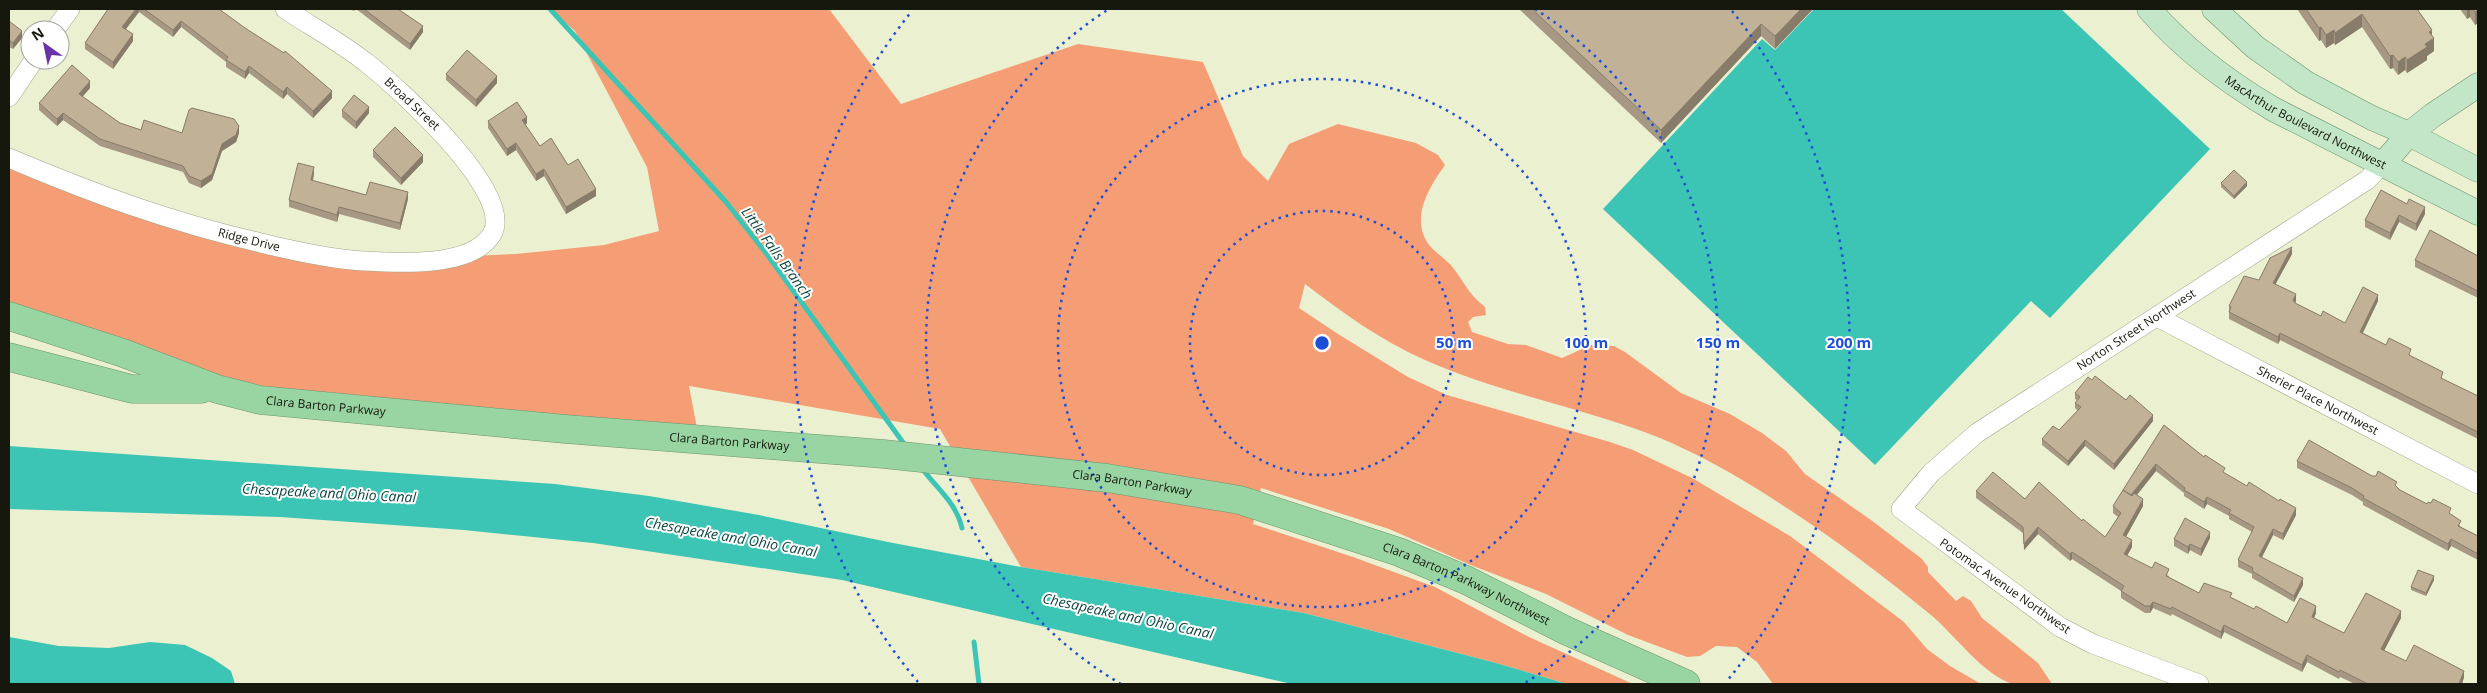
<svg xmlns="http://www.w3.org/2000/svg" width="2487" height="693" font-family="'Open Sans',sans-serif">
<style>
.forest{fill:#f59e76}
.water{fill:#3cc5b4}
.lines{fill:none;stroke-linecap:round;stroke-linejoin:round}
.stream{stroke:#3cc5b4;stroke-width:5}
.minor-casing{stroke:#a1a588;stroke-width:20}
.major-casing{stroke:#6b936e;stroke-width:25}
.highway-casing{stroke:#6b936e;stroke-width:29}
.minor{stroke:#fff;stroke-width:19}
.major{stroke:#c2e6c7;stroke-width:24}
.highway{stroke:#99d5a2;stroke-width:28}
.wall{fill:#a69882}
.shaded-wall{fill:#877c6a}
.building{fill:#c1b197;stroke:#877c6a}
.ring{fill:none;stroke:#1d4ed8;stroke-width:2.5;stroke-dasharray:2.5 5}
.labels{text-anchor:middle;stroke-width:4;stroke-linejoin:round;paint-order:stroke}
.street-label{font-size:12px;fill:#16180d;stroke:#fff}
.water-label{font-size:14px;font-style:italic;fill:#0c4840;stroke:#fff}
.centre{fill:#1d4ed8;stroke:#fff;stroke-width:2.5}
.ring-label{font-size:15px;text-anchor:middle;font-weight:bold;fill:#1d4ed8;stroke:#fff;stroke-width:4;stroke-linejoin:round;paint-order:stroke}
</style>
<rect width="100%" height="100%" fill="#ebf0d1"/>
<path class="forest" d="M550,9H829L901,104L1078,44L1203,62L1243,156L1268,181L1289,144L1338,124L1416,143L1438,155L1445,165C1430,186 1411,216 1427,242C1432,251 1447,259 1454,269C1466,285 1468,293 1485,307L1486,315L1473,317L1468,322L1472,332L1508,344L1526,345L1562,358L1591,345L1614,346L1625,352L1681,393L1730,414L1762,433L1786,451L1805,474L1871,520L1922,559L1928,567V572L1956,601L1963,596L1971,601L1982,618L2038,663L2052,684C2041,684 2024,687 2013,684C1984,676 1954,634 1931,615C1881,574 1828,534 1773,499C1736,475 1697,453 1655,436C1580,407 1499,393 1425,360C1380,340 1343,313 1305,284L1299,308L1338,334L1408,377L1447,395L1610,442L1633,450L1692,478L1790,536L1904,622L1927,649L1950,666L1981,684H1773L1757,662L1737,647L1716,646L1700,656L1687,657L1628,635L1546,594L1473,566L1389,529L1261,488L1253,524L1353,557L1435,587L1529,637L1633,684H1567L1496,663L1304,613L1021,567L940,429L689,386L699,439L260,400L9,316V158L94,194L362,261L516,254L604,245L659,231L647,167L575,31Z"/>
<path class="water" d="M1814,9H2061L2210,149L2050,318L2031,301L1875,465L1603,209L1762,39L1775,50Z
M9,446L555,484L649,496L759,515L888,542L1021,567L1304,613L1496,663L1567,684H1292L842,580L593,543L464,530L280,517L9,509Z
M9,637L59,646L109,648L150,642L185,645L212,658L231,671L235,684H9Z"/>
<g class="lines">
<path class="stream" d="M550,9L726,202L766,253L907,448
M921,467C936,488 956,502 962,528
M974,642L979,684"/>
<defs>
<g id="minor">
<path d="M55,30L70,9"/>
<path d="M9,97L34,60"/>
<path id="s1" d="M9,158C94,194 171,222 261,243C294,251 329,259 363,261C397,263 472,268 492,234C516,193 398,88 368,64C342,43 312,27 285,9"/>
<path id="s2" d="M2157,317L2478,484"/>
<path id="s3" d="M2199,684L2093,644L2060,627L1901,509L1931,473L1977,433L2367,180L2383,164"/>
</g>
<g id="major">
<path id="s4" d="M2149,9C2184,50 2226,81 2273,109L2478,213"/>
<path d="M2214,9L2255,47L2306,83L2372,118L2409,134L2478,170"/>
<path d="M2383,164L2409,134L2433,115L2478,85"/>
</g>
<g id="highway">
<path id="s5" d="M9,316L123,353L217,389L260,400L565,429L884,454L1107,478L1240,500L1399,552L1466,580L1567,631L1686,684"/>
<path d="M9,357L132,389H201"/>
</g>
</defs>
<use href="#minor" class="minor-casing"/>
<use href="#major" class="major-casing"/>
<use href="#highway" class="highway-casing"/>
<use href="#minor" class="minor"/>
<use href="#major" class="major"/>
<use href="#highway" class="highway"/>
</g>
<path class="wall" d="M108,9H219L332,98L313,118L287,94L283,99L249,73L245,79L226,67V62L181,27L173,37L139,12L126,29L133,41L113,69L85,49V43Z
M350,9H398L423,32L410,50L356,9L354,11Z
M1519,9H1813L1775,49L1761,36L1661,143Z
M2297,9H2419L2418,10L2432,35L2434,51L2427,56V60L2407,73L2405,70L2398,75L2393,68L2390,69L2362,27L2335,45L2334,43L2326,48L2321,40L2319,41Z
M2460,9H2478V23L2475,25L2470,17L2467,19Z
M9,21L22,38L13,49L9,47Z
M446,74L497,83L476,107L446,80Z
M90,88L82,97L120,123L141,130L182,133H239L236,142L222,151L212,180L201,188L189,183L183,172L100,146L63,120L57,126L39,110V103Z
M342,110L369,113L356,129L342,117Z
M488,121L527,123L525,125L540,146L568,165L596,196L566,214L544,176L536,181L516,150L507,156L488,128Z
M373,150L423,162L401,185L373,157Z
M314,174L313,181L366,195L408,199L400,230L339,214L337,222L289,207V200Z
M2221,183L2247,186L2234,199L2221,187Z
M2381,190L2425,214L2416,231L2399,222L2390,240L2365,227V220Z
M2292,254L2275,284L2296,301L2295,303L2321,316L2345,323L2378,301L2363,333L2386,345L2411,356L2443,379L2478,396V441V439L2280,340L2278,344L2229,319V306L2259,280Z
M2478,256V298L2415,267V260Z
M2092,380L2126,400L2153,421L2114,470L2085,446L2068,466L2042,445V439L2059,430L2078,411L2075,408V403L2077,400L2075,399V393Z
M2164,425L2225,474L2296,515L2283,540L2273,535L2262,557L2303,585L2294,602L2252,578V574L2238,567V560L2252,532L2229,519V516L2207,504L2204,509L2184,496V493L2156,471L2137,495L2143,506L2126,537L2132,547L2127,556L2169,576V577L2199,593L2232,598L2254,609L2287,623L2316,613L2314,618L2344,633L2401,618L2384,651L2406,661L2464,677L2462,684H2355L2340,677L2339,679L2307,662L2302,672L2224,632L2221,639L2172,614L2171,616L2153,608L2150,613H2145L2121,598V591L2072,559L2070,561L2038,534L2024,550L2023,533L1976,498V491L2025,499L2082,521L2105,537L2118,517L2113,513V506Z
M2297,461L2372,476L2397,487L2400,490L2427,504L2451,514L2461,527L2478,536V560L2451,546L2448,551L2363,505V502L2352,495L2297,468Z
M2210,538L2201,556L2190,550L2188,554L2174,546V539Z
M2434,580L2426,596L2411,590V587Z"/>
<path class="shaded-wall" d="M136,9H139V12L122,34V27Z
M1801,9H1813L1775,49V36Z
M2467,9H2470V17L2467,19Z
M2478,10V23L2475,25V12Z
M2362,14V27L2335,45V33Z
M181,21V27L173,37V30Z
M1761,24V36L1661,143V130Z
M423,26V32L410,50V44Z
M2321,27V40L2319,41V28Z
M2334,30V43L2326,48V35Z
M2432,30V40L2434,38V51L2427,56V60L2407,73V60L2425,44L2429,32Z
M22,31V38L13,49V43Z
M133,34V41L113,69V62Z
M2393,55V68L2390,69V56Z
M2405,57V70L2398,75V62Z
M249,66V73L245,79V72Z
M497,76V83L476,107V100Z
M90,81V88L79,101V94Z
M287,87V94L283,99V92Z
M332,91V98L313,118V111Z
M369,107V113L356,129V122Z
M63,113V120L57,126V119Z
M527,117V123L522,127V120Z
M239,126V133L236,142L222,151L212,180L201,188V181L222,144Z
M516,143V150L507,156V149Z
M423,155V162L401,185V178Z
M314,167V174L311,187V180Z
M544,169V176L536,181V174Z
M2247,182V186L2234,199V196Z
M596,189V196L566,214V207Z
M408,192V199L400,230V223Z
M339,207V214L337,222V215Z
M2425,207V214L2416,231V224Z
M2399,215V222L2390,240V233Z
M2292,247V254L2273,289V283Z
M2296,294V301L2293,307V300Z
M2378,295V301L2360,338V332Z
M2280,333V340L2278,344V337Z
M2153,415V421L2114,470V464Z
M2085,440V446L2068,466V461Z
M2156,464V471L2131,502V495Z
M2207,497V504L2204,509V502Z
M2143,499V506L2123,542V535Z
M2296,508V515L2283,540V534Z
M2038,527V534L2024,550V544Z
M2273,529V535L2259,563V556Z
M2210,532V538L2201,556V549Z
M2451,539V546L2448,551V544Z
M2132,540V547L2124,561V554Z
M2190,544V550L2188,554V547Z
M2072,552V559L2070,561V554Z
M2434,576V580L2426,596V593Z
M2303,578V585L2294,602V596Z
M2153,602V608L2150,613V606Z
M2316,606V613L2312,623V617Z
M2401,611V618L2381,656V649Z
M2224,625V632L2221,639V632Z
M2307,655V662L2302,672V665Z
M2464,671V677L2462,684H2459Z"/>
<path class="building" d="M108,9H136L122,27L133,34L113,62L85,43Z
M144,9H219L245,28L284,53L285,51L332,91L313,111L287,87L283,92L249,66L245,72L226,60L228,57L181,21L173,30Z
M364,9H398L423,26L410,44Z
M1532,9H1801L1775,36L1761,24L1661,130Z
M2306,9H2417L2432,30L2429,32L2434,38L2425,44L2427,47L2407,60L2405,57L2398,62L2393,55L2390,56L2362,14L2335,33L2334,30L2326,35L2321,27L2319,28Z
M2473,9H2478V10L2475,12Z
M9,21L22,31L13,43L9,40Z
M467,50L497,76L476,100L446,74Z
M72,65L90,81L79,94L120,123L141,130L144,120L182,133L189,110L192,108L234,119L239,126L236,135L222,144L212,174L201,181L189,176L183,166L100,139L63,113L57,119L39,103Z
M354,95L369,107L356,122L342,110Z
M517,102L527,117L522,120L540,146L551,138L568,165L578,159L596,189L566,207L544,169L536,174L516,143L507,149L488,121Z
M395,127L423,155L401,178L373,150Z
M298,163L314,167L311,180L366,195L370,182L408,192L400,223L339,207L337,215L289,200Z
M2234,170L2247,182L2234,196L2221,183Z
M2381,190L2407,204L2409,199L2425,207L2416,224L2399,215L2390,233L2365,220Z
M2430,230L2478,256V291L2415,260Z
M2292,247L2273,283L2296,294L2293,300L2295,303L2321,316L2323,311L2345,323L2363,287L2378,295L2360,332L2386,345L2389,338L2411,349L2409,355L2443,372L2441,378L2478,396V432L2280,333L2278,337L2229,312L2231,307L2229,306L2244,276L2259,280L2270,258Z
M2095,376L2126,400L2130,395L2153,415L2114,464L2085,440L2068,461L2042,439L2053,426L2059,430L2081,407L2075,403L2080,397L2075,393L2088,377L2092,380Z
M2164,425L2204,457L2205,455L2225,468L2223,472L2247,486L2249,482L2279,501L2280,499L2296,508L2283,534L2273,529L2259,556L2303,578L2294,596L2252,571L2253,568L2238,560L2254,527L2229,513L2231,510L2207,497L2204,502L2184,490L2185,488L2156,464L2131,495L2123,490Z
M2309,440L2372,476H2376L2378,471L2397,482L2395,485L2400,490L2427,504L2428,502L2431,503L2433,499L2451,508L2449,513L2461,521L2458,526L2478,536V554L2451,539L2448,544L2363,498L2364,496L2352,488L2297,461Z
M1993,472L2025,499L2039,482L2082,521L2083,519L2105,537L2121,513L2113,506L2123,490L2132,496L2134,493L2143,499L2123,535L2132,540L2124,554L2152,568L2155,562L2169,569L2166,576L2199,593L2204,583L2232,593L2230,597L2254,609L2256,606L2287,623L2300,598L2316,606L2312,617L2344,633L2366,593L2401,611L2381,649L2406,661L2414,645L2464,671L2459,684H2368L2340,670L2339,672L2307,655L2302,665L2224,625L2221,632L2172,607L2171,609L2153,602L2150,606H2145L2121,591L2124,586L2072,552L2070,554L2038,527L2024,544L2023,527L1976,491Z
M2185,518L2210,532L2201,549L2190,544L2188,547L2174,539Z
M2418,570L2434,576L2426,593L2411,587Z"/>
<g class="ring">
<circle cx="1322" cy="343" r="132"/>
<circle cx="1322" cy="343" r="264"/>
<path d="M1121 684A396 396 0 0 1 1109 9M1535 9A396 396 0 0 1 1523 684"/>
<path d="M918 682A527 527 0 0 1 912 11M1732 11A527 527 0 0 1 1726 682"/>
</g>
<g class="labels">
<g class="street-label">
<text transform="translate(412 104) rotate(43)" y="4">Broad Street</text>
<text dy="4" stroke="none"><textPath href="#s4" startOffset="195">MacArthur Boulevard Northwest</textPath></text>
<text dy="4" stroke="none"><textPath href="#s1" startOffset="254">Ridge Drive</textPath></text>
<text dy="4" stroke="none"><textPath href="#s3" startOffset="646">Norton Street Northwest</textPath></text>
<text dy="4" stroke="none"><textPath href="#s2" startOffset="181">Sherier Place Northwest</textPath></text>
<text dy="4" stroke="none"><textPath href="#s5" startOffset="331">Clara Barton Parkway</textPath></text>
<text dy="4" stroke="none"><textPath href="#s5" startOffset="736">Clara Barton Parkway</textPath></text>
<text dy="4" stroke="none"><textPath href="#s5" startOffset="1141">Clara Barton Parkway</textPath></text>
<text dy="4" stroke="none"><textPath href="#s5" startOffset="1492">Clara Barton Parkway Northwest</textPath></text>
<text transform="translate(2005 586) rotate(35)" y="4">Potomac Avenue Northwest</text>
</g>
<g class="water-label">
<text transform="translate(777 253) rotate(54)" y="5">Little Falls Branch</text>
<text transform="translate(329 493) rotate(3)" y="5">Chesapeake and Ohio Canal</text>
<text transform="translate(731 537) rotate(10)" y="5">Chesapeake and Ohio Canal</text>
<text transform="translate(1128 616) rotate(12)" y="5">Chesapeake and Ohio Canal</text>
</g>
</g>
<circle cx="1322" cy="343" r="8" class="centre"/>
<g class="ring-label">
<text x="1454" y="348">50 m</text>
<text x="1586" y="348">100 m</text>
<text x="1718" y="348">150 m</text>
<text x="1849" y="348">200 m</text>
</g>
<rect width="2487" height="693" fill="none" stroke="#16180d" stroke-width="20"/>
<g transform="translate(45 45) rotate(327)"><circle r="24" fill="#ffffff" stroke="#a2a39e"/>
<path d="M0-4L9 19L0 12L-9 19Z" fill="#6c32a8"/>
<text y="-8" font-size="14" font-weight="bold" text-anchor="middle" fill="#16180d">N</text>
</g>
</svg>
